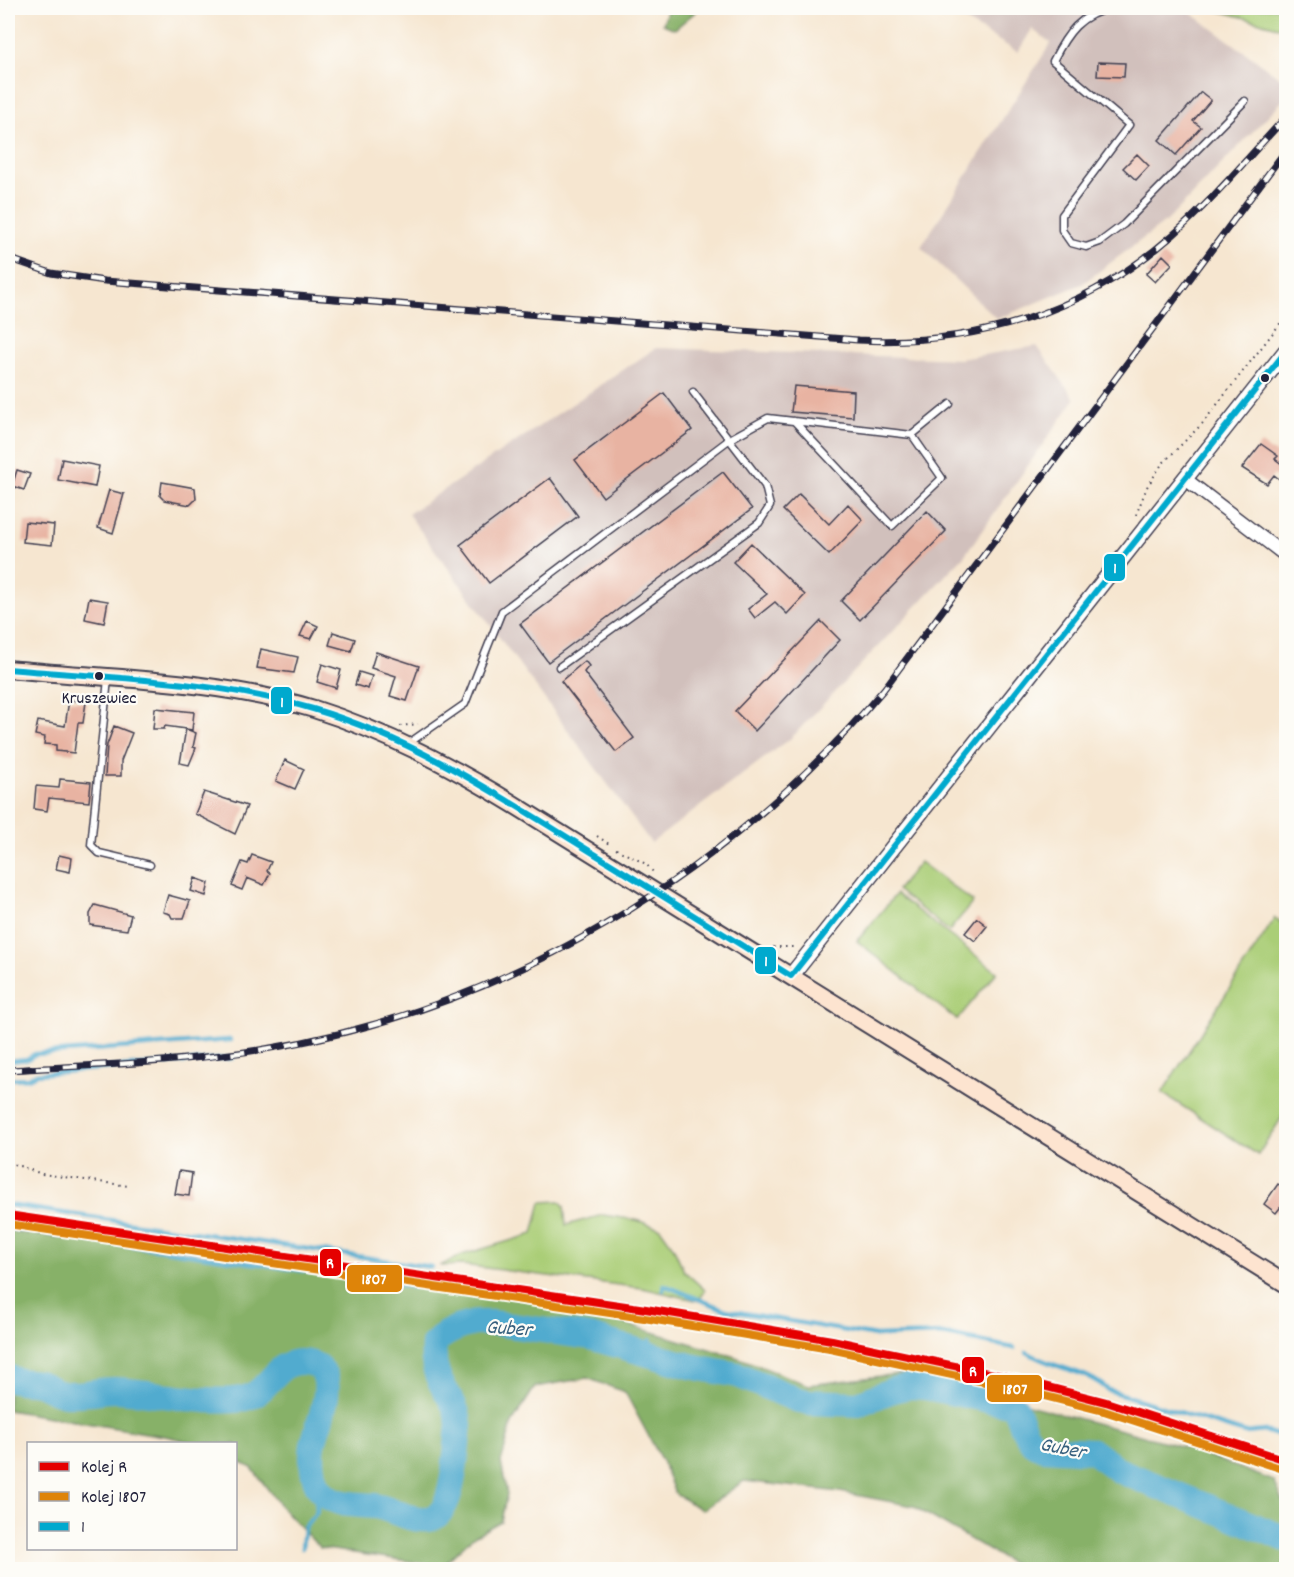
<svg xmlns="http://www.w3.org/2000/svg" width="1294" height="1577" font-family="Dekko,sans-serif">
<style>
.industrial{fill:#d1c0bc}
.green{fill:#aace77;stroke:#667859;stroke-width:1.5}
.forest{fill:#87b168;stroke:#546a52;stroke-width:1.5}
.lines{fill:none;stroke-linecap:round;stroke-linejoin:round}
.stream{stroke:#51abcf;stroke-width:4.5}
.river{stroke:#51abcf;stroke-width:26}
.building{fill:#e8b3a2}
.service-casing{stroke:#423f51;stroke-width:9}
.minor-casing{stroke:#423f51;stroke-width:15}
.tertiary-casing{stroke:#423f51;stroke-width:18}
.secondary-casing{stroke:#423f51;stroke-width:20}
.path{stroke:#423f51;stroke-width:2;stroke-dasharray:1.5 4.5;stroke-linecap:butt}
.service{stroke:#fff;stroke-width:6}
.minor{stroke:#fff;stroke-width:12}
.tertiary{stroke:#fff;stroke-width:15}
.secondary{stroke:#fde4d0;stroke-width:16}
.rail-casing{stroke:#22223b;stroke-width:7}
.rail{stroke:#fdfcf7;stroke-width:4.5;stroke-dasharray:14;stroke-linecap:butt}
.bus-1-casing{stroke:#fdfcf7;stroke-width:10}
.bus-1{stroke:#00a9ce;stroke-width:6}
.rail-1-casing{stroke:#fdfcf7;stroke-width:12}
.rail-2-casing{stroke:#fdfcf7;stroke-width:12}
.rail-1{stroke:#e50000;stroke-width:8}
.rail-2{stroke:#de8409;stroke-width:8}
.bus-dot{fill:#22223b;stroke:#fdfcf7;stroke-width:2}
.labels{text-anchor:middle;stroke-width:4.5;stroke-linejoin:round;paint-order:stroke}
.bus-label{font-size:18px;fill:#22223b;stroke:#fdfcf7}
.water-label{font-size:21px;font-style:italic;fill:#37607e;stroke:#fdfcf7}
.line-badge{stroke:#fdfcf7;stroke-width:2}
.badge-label{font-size:16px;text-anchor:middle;font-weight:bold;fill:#fff}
</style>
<rect width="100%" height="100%" fill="#fdfcf7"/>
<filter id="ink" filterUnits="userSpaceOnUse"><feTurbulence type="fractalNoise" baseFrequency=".0167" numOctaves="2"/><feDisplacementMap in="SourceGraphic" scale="12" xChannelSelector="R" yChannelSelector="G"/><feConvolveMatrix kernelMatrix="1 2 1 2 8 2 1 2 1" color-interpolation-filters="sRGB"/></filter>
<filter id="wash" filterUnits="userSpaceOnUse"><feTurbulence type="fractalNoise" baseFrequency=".008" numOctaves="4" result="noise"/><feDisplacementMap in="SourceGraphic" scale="24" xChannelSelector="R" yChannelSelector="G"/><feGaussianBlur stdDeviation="1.35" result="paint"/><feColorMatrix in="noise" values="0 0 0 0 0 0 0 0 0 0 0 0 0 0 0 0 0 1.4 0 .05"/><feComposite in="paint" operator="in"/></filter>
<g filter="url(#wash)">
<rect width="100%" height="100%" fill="#f6e6d0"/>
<path class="industrial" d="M943,8H1184L1286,82V97L1168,220L1082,284L997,319L921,247L1051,43L1032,29L1018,52Z
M1037,346L1075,399L964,556L791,738L651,843L408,514L656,348L960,359Z"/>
<path class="green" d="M1209,8H1286V23L1278,27Z
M920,862L973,902L949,931L897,890Z
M896,894L997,972L957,1020L857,941Z
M1275,918L1286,926V1111L1258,1155L1162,1093Z
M560,1201L564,1206L566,1225L603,1215L636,1220L660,1228L673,1246L684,1271L705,1290L699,1301L642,1288L462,1265L440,1266L462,1255L533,1234L541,1202Z"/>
<path class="forest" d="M668,8H700L675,29L663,24Z
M8,1231L557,1303L742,1359L808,1385L906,1373L936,1380L1184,1447L1274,1481L1286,1507V1569H1021L913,1506L840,1492L744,1481L702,1510L675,1494L663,1463L625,1392L587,1378L535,1387L512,1423L501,1462L507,1494L501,1521L474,1536L442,1566L320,1548L282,1508L252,1468L236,1460V1444L195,1443L170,1437L8,1410Z"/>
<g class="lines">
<path class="stream" d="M8,1061L27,1059L35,1054L230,1040
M8,1079L28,1078L36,1074L232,1058
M8,1205L431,1267
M8,1227L414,1287
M663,1290L664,1285L726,1310L876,1336L942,1334L1014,1348
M650,1340L651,1355
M1027,1352C1052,1369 1086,1369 1108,1390L1245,1433L1265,1431L1286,1438
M1015,1407L1018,1396
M302,1548L304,1528L317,1512L315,1479"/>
<path class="river" d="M8,1377C18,1383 27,1381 38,1383C49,1386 56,1394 68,1394C83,1395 98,1390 113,1390C148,1390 218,1408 249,1397C269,1390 276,1362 300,1362C348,1362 317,1423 313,1445C311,1457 312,1478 320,1489C332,1506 356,1504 375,1506C392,1509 410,1521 428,1519C455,1517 456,1447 459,1425C457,1392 430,1388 434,1344L445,1334L459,1327L475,1323H493L590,1337L690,1366L738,1375L798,1400L809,1402L858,1404L893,1390L910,1386L925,1387L1009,1404L1015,1407L1025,1432L1032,1442L1043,1448L1092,1451L1120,1471L1286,1539"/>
</g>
<g id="blocks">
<path class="building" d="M1098,62L1125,63L1124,77L1097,76Z
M1201,92L1211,100L1193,121L1201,127L1176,155L1159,140Z
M1137,154L1149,166L1136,180L1123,168Z
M1163,255L1172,264L1155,282L1146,274Z
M794,386L854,391L853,417L791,412Z
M664,393L692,430L603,497L575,460Z
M1261,444L1278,456L1275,459L1287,468V485L1274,475L1267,484L1242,468Z
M62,459L99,466L95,487L58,480Z
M17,470L30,474L24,490L12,486Z
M723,472L752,509L548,662L520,624Z
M550,478L578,516L489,583L460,545Z
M162,482L195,488L196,499L190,505L164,500L160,496Z
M109,490L124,494L113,533L98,528Z
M799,494L829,524L848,504L863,520L829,555L783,510Z
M927,511L946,531L860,620L841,601Z
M25,522L54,525L52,545L23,542Z
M751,543L805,595L787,614L775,602L755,618L748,609L767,594L733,562Z
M89,598L108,601L104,623L85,619Z
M307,621L318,626L311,639L300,636Z
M821,621L840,640L755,731L735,711Z
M333,632L355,639L351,651L329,645Z
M261,649L298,657L294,673L257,668Z
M376,652L419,666L407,701L390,696L396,676L371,668Z
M585,661L589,666L584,672L586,675L634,738L616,752L561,681Z
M322,664L341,670L336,688L317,682Z
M359,672L372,676L368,689L355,685Z
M69,700L86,702L83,723H78L74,753L56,751V745L44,744L45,737L35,735L38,721L65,726Z
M155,708L194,712L192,730L186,729L196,733L193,747L196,748L189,765L180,763L186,729L165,726L164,729H153Z
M114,726L132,733L121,761V776H105L107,745Z
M285,760L304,769L295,789L276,781Z
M60,779L91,782L89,802L49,798L47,811L34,809L36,786L59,788Z
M204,792L247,806L235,834L195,814Z
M59,855L72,858L70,872L56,869Z
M252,855L271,862L267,871L270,873L264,885L247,878L242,890L232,886L242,862L248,864Z
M195,878L209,883L206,896L191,891Z
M168,895L190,901L184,918H172L170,914L163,912Z
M95,905L131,915L127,930L90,925V914Z
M977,918L987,926L975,941L965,933Z
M179,1171L192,1173L189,1196L175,1194Z
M1278,1184L1287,1190V1199L1276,1213L1264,1204Z"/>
</g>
</g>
<g filter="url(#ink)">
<use href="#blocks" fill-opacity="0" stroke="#423f51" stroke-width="1.5"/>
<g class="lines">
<defs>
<path id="service" d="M1112,8C1080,14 1067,33 1053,61L1129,125L1062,215V230L1071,243L1086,247L1100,242L1124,224L1245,101
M794,421L892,526L942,478L912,435
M559,667L759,523L770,506L765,486L693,392
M108,679L91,845L99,853L150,865
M409,743L465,704L502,611L730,439L768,418L912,435L950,404"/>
<path id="minor" d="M1184,478L1286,556"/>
<path id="tertiary" d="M791,976L1286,351"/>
<path id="secondary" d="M8,669C109,679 215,679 314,709C387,732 453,767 518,807L1286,1284"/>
</defs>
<use href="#service" class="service-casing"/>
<use href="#minor" class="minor-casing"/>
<use href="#tertiary" class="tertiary-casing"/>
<use href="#secondary" class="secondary-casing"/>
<path class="path" d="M1136,515L1147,487L1162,464L1202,424L1286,316
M400,726L418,724
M597,836L612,846
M616,849L646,864L654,873
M773,947H794
M8,1162L42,1174L129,1186"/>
<use href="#service" class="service"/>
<use href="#minor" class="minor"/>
<use href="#tertiary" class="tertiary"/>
<use href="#secondary" class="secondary"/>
<defs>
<path id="rail" d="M8,258L51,273L105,281L858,340C976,346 1084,313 1173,235C1214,199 1249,156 1286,117
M8,1070C93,1065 180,1063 265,1049C507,1009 727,875 884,689L1286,150"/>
</defs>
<use href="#rail" class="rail-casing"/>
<use href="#rail" class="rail"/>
<defs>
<path id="bus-1" d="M8,669C110,678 214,680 313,709C405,736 486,787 567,837C642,883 717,930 791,976L1286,351"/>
</defs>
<use href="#bus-1" class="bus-1-casing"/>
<use href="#bus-1" class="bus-1"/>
<defs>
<path id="rail-1" d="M8,1215L646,1309L832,1340L1016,1379L1106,1402L1286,1460"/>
<path id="rail-2" d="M8,1224L644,1318L830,1349L1013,1388L1104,1411L1283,1469"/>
</defs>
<use href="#rail-1" class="rail-1-casing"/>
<use href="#rail-2" class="rail-2-casing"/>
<use href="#rail-1" class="rail-1"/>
<use href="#rail-2" class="rail-2"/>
</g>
</g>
<g class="bus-dot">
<circle cx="1265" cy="378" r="5"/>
<circle cx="99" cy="676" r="5"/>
</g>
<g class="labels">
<g class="bus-label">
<text x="99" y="703">Kruszewiec</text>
</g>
<g class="water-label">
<text transform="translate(509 1327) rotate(4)" y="7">Guber</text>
<text transform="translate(1063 1447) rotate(11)" y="7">Guber</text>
</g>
</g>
<g class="line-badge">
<rect x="1103" y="553" width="23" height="29" rx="6" fill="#00a9ce"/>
<rect x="270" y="686" width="23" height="29" rx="6" fill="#00a9ce"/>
<rect x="754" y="946" width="23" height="29" rx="6" fill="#00a9ce"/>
<rect x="319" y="1248" width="23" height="29" rx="6" fill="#e50000"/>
<rect x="346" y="1264" width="57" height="29" rx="6" fill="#de8409"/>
<rect x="961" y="1356" width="24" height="28" rx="6" fill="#e50000"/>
<rect x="986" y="1374" width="57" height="29" rx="6" fill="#de8409"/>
</g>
<g class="badge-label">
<text x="1115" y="573">1</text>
<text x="282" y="707">1</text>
<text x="766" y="966">1</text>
<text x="330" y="1268">R</text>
<text x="374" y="1284">1807</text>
<text x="973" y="1376">R</text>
<text x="1015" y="1394">1807</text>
</g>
<rect width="1294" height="1577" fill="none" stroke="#fdfcf7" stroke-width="30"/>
<rect x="27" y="1442" width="210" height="108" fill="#fdfcf7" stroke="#a5a5ac" stroke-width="1.5"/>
<rect x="39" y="1462" width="30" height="9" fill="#e50000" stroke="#a5a5ac" stroke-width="1.5"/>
<text x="81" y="1472" font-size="18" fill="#22223b">Kolej R</text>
<rect x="39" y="1492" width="30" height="9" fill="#de8409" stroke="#a5a5ac" stroke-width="1.5"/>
<text x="81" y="1502" font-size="18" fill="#22223b">Kolej 1807</text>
<rect x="39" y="1522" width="30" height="9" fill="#00a9ce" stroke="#a5a5ac" stroke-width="1.5"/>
<text x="81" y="1532" font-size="18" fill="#22223b">1</text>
</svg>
